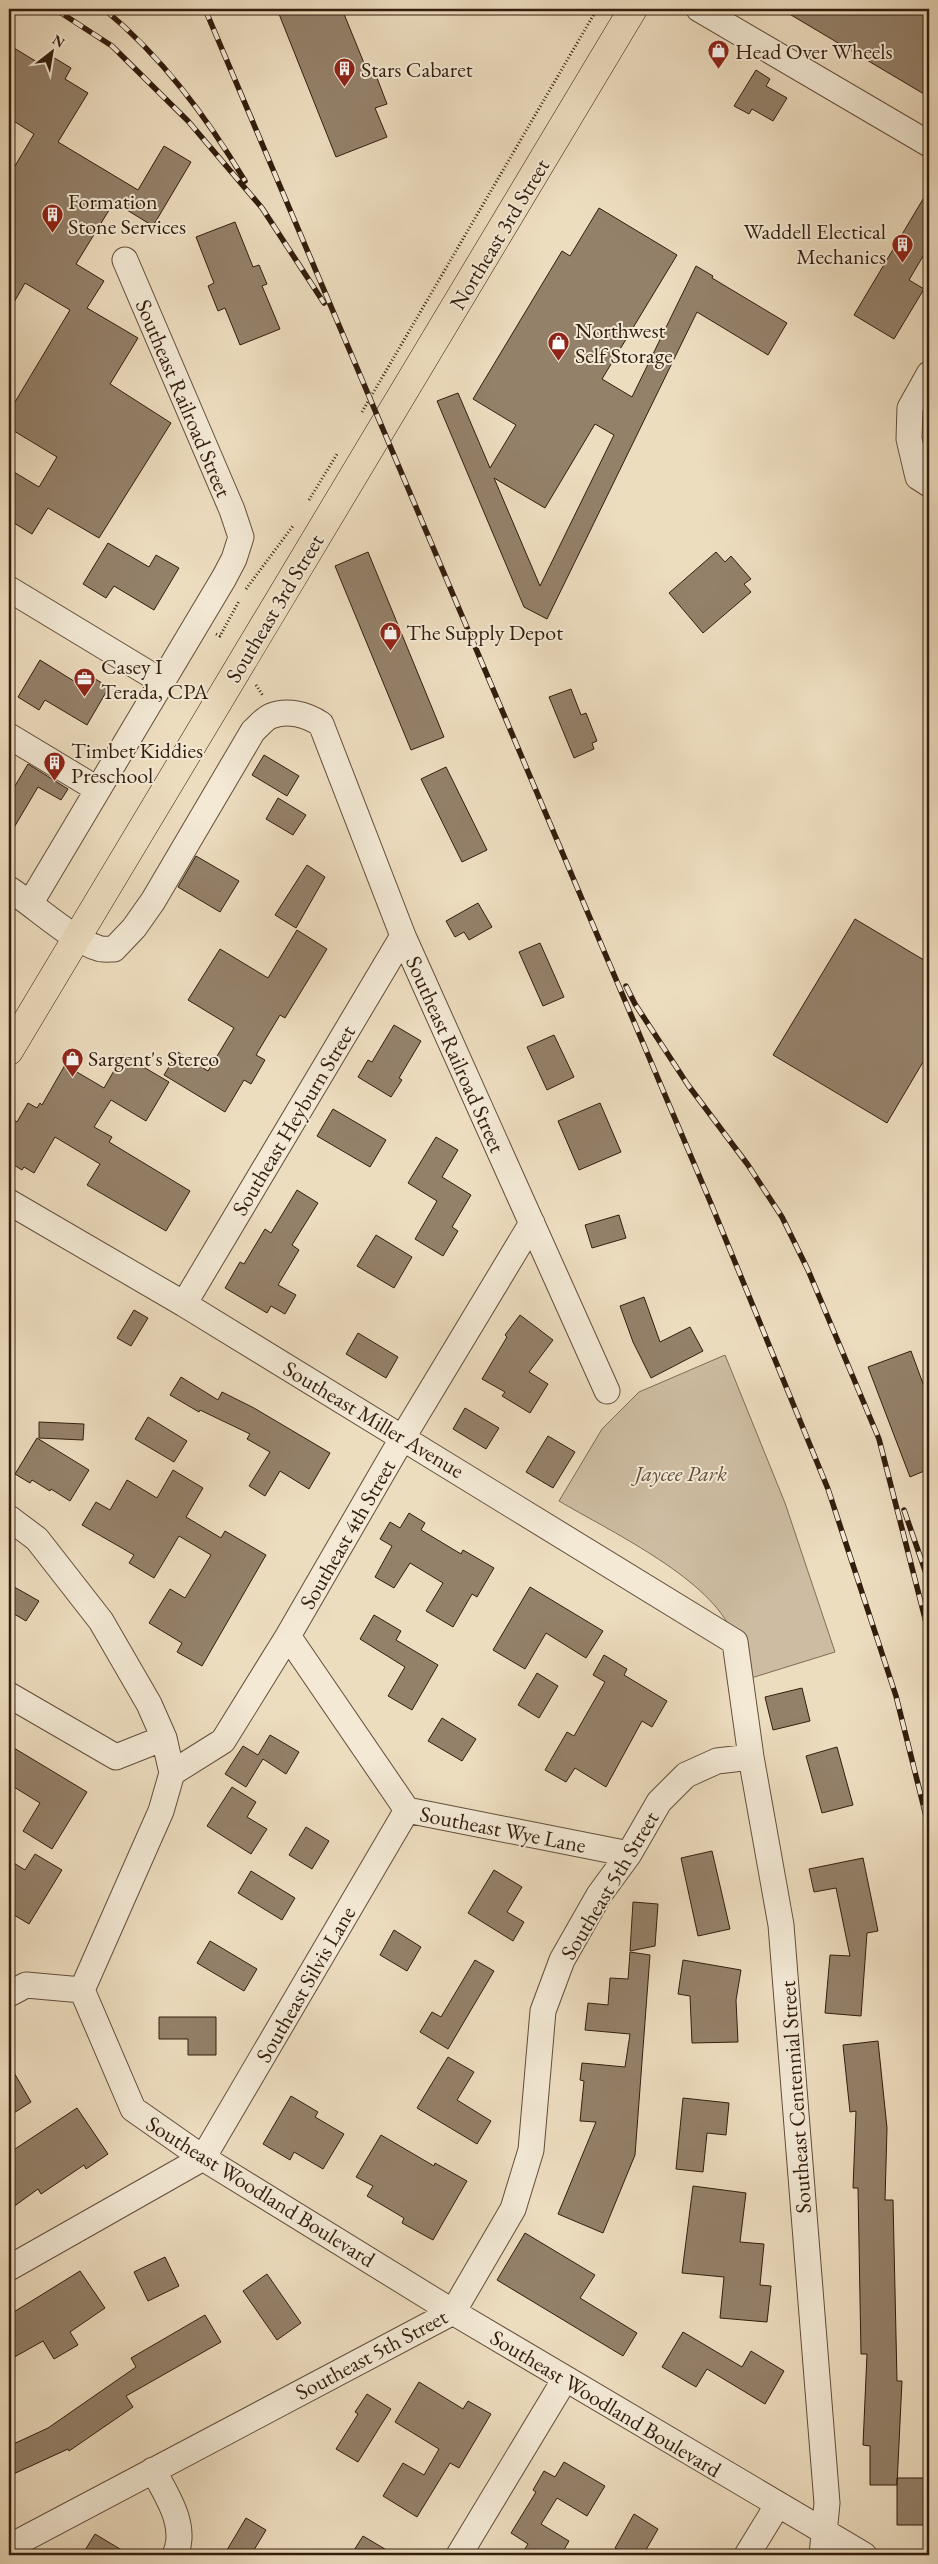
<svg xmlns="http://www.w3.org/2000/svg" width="938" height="2564" font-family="'EB Garamond',serif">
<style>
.green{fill:#cdbca1;stroke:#806c57}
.building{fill:#94816a;stroke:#331d0d;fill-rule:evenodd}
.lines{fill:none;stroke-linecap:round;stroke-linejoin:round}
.minor-casing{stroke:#624d3a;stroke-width:27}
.major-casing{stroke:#331d0d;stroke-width:29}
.path{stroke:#331d0d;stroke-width:3;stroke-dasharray:1 2.5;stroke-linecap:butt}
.minor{stroke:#f3e9d5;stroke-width:25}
.major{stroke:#edddbf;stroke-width:28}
.rail-casing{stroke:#331d0d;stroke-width:5.5}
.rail{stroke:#f3e9d5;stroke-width:4;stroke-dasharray:11;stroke-linecap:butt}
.labels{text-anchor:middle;stroke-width:4;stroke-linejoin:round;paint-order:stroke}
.poi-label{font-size:22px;fill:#331d0d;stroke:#f3e9d5;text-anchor:start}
.street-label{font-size:22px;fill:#331d0d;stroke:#f3e9d5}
.park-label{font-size:22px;font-style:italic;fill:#614d39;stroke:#f3e9d5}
</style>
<rect width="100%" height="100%" fill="#edddbf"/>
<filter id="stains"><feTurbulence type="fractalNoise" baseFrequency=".004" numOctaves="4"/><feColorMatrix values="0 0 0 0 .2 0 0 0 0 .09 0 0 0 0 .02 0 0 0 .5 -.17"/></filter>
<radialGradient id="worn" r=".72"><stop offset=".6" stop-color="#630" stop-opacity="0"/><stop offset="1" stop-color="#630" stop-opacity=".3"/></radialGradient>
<path class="green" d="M725,1355L785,1503L835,1652L748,1679C742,1663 738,1644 730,1628C705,1576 608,1530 559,1501L602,1429L639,1392Z"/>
<path class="building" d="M277,9H342L368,73L374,70L387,104L375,108L387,137L336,157Z
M781,9H929V97Z
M14,48L42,65L48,54L71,68L65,79L88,93L58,142L138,190L164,146L191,162L153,226L114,202L76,264L104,281L87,308L138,338L110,384L171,423L99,538L48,508L32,534L9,520V469L39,487L57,457L9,428V412L70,310L25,283L9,311V176L34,134L9,118V57Z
M756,70L770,79L766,86L787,98L773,121L752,109L749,114L734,106Z
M929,189V246L909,280L924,289L894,339L854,315Z
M599,208L677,255L602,379L632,397L696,266L713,276L712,278L787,323L768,355L697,312L547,619L524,607L437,401L458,393L490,468L516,425L473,399L562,251L570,256ZM595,424L614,435L540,586L494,478L545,508Z
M235,222L253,267L259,265L267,284L262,286L280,329L240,345L225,308L218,311L208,286L214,283L196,237Z
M108,543L149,567L156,555L179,568L154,610L114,586L106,598L83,584Z
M368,552L444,737L411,750L335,566Z
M716,552L725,562L731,556L751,579L744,584L751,592L703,633L669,593Z
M40,660L77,683L83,672L109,687L87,725L45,700L39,710L18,697Z
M571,689L581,715L586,713L597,741L592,743L594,749L574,758L549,697Z
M264,755L299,776L287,796L252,775Z
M28,764L68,789L61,800L38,787L9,836V796Z
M446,767L487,850L462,862L421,779Z
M278,798L306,815L293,835L266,819Z
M196,856L239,881L220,912L178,887Z
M307,865L325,877L296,928L275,915Z
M478,903L492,927L469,940L464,932L455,937L446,921Z
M855,919L929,963V1066L923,1062L887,1123L773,1055Z
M297,930L327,949L285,1018L280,1015L256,1055L265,1060L251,1084L244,1080L225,1112L164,1075L178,1052L208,1071L234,1028L188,1000L220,949L268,978Z
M540,943L564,997L543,1006L519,952Z
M394,1025L421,1041L399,1078L402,1080L391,1097L358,1077L368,1060L372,1062Z
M554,1035L574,1077L547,1090L527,1047Z
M123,1055L169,1082L146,1121L111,1100L94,1127L112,1137L109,1142L190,1191L166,1231L87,1185L100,1164L55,1137L34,1173L24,1167L22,1170L9,1162V1117L17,1122L28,1103L37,1108L40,1103L42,1105L65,1065L104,1088Z
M600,1103L621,1152L579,1170L558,1121Z
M333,1109L386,1140L370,1167L317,1136Z
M436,1137L458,1150L442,1177L471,1195L452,1227L458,1231L443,1256L415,1239L437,1201L408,1183Z
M297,1190L318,1203L292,1245L299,1250L278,1285L296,1295L285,1314L271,1306L267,1313L225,1288L240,1262L244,1264L265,1229L271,1233Z
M619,1215L626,1238L592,1248L585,1225Z
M376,1235L412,1257L394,1288L357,1266Z
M644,1297L660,1342L690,1327L703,1351L651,1378L633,1342L620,1306Z
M134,1310L148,1318L131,1346L117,1338Z
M520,1315L553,1340L529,1372L548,1384L530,1413L502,1396L505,1392L482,1379L507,1337L505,1335Z
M358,1333L398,1357L386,1378L346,1354Z
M911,1351L929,1400V1469L910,1477L868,1367Z
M181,1377L218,1400L222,1392L254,1408L330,1453L309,1489L280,1471L265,1496L249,1486L270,1452L247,1439L250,1434L200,1410L199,1412L170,1395Z
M465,1408L499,1428L486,1449L453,1429Z
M148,1417L187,1441L174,1462L135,1439Z
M39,1422L84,1424L83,1440L39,1438Z
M548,1436L575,1452L553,1488L526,1472Z
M37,1438L89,1470L70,1501L51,1489L50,1491L32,1480L30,1483L15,1474Z
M173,1470L203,1488L186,1517L221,1538L225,1531L266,1555L202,1666L177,1652L182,1643L149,1623L170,1589L185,1598L211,1555L179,1536L154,1578L129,1563L134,1555L82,1525L96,1502L110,1510L127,1480L157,1498Z
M409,1513L425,1523L421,1530L461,1554L463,1550L494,1568L477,1597L472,1594L453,1627L426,1611L443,1583L410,1563L394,1588L375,1577L392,1546L380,1539L390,1522L400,1528Z
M9,1584L39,1601L26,1621L9,1611Z
M530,1587L603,1631L586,1658L546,1633L525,1669L493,1650Z
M374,1615L401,1631L396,1640L438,1665L412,1710L388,1696L405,1667L360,1639Z
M604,1655L627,1669L624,1675L667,1701L652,1727L642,1721L606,1787L575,1768L566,1782L545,1770L567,1732L574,1736L605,1682L593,1675Z
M537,1673L558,1686L539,1718L518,1705Z
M802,1688L810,1721L773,1730L765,1697Z
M442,1718L476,1739L462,1761L428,1741Z
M270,1735L299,1752L286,1774L263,1759L246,1787L225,1774L243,1746L258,1755Z
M9,1745L87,1792L52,1849L23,1831L40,1803L9,1784Z
M837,1747L853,1805L822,1813L806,1756Z
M232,1787L256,1802L247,1817L267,1829L251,1854L207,1826Z
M306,1827L329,1841L312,1869L289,1855Z
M712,1851L730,1929L698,1936L681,1858Z
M35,1854L62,1870L29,1924L9,1912V1860L25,1870Z
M863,1858L878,1931L867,1933L861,2016L825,2013L830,1955L850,1956L836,1888L814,1892L809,1869Z
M494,1870L522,1887L507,1912L524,1922L513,1941L468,1913Z
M251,1871L295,1898L282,1920L238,1893Z
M633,1902L658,1904L655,1946L630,1951Z
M394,1930L421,1947L407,1971L380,1955Z
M210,1941L257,1969L244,1991L197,1963Z
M630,1952L650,1955L635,2155L603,2233L558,2214L596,2122L580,2121L584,2081L580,2080L582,2063L625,2067L630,2034L585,2030L588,2003L608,2005L610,1978L628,1979Z
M475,1960L494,1971L448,2049L420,2032L432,2012L441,2017Z
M683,1960L741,1970L736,2000L738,2042L692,2043L690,1996L678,1994Z
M159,2017H216V2055H188V2039H159Z
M878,2041L887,2128L885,2200H893L897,2381H902L897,2485H870V2446L863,2445L867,2354H861L858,2188H853L856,2111L850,2112L843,2045Z
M448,2057L474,2072L457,2100L491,2121L477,2144L417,2108Z
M9,2064L31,2102L9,2116Z
M291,2096L318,2112L315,2117L344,2134L323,2169L294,2152L290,2160L263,2144Z
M683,2098L729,2103L726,2135L707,2133L703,2172L676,2169Z
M77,2108L108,2154L86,2169L84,2165L41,2194L38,2189L9,2210V2153Z
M381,2135L434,2166L435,2163L467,2181L433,2240L402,2223L404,2218L367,2196L373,2186L356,2177Z
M693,2186L746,2193L740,2242L764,2244L760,2285L771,2286L767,2322L720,2318L724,2277L682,2273Z
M525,2233L595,2275L580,2298L637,2333L623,2356L497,2280Z
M165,2257L179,2286L148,2301L134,2272Z
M80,2271L105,2308L70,2332L78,2345L54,2359L43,2341L9,2360V2315Z
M267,2274L301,2323L277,2340L243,2291Z
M205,2315L221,2342L126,2396L133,2407L69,2451L68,2449L9,2476V2446L48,2428L136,2367L131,2358Z
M683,2332L742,2367L751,2351L784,2371L765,2404L707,2369L696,2387L662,2367Z
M419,2382L463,2409L468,2401L491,2414L459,2468L450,2463L417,2517L383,2496L403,2463L424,2475L439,2449L395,2422Z
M367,2394L391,2409L358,2462L336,2449L358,2414L355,2412Z
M564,2462L605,2486L587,2516L557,2498L541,2524L569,2541L561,2555H521L528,2544L511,2533L536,2492L533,2490L544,2471L555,2477Z
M897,2478H929V2525H897Z
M634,2514L658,2529L643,2555H628L615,2548Z
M246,2518L266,2530L251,2555H224Z
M95,2534L130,2555H82Z
M363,2536L395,2555H351Z"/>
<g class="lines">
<defs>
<path id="minor" d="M699,9L929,144
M929,374L910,408L909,439L918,477L929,484
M9,589L161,681
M9,736L97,789
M9,889C33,904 73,941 98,948C102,950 109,949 114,949L134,928L153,901L253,731C258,727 265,718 271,716C288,709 307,715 321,724L403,936L607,1391
M31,902L224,578L234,559L241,537L232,510L125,260
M9,1202L184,1304L735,1642L751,1757L781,1925L827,2503L822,2555
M184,1304L403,936
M9,1518L37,1539L101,1621L149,1704L164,1738L172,1773L161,1811L82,1990L133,2109L203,2158L453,2312L864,2555
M288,1636L407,1810L629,1854
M9,1695L116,1757L164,1738
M172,1773L223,1741L288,1636L403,1437L532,1223
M9,1994L26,1985L82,1990
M9,2268L203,2158L407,1810
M153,2470C167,2496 188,2526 175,2555
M9,2547L453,2312L513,2209L531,2150L543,2011L562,1960L599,1895L629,1854L659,1802L686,1775L717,1761L751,1757
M459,2555L565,2379
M747,2555L777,2506"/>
<path id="major" d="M9,1051L633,9"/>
</defs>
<use href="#minor" class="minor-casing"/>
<use href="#major" class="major-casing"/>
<path class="path" d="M362,412L597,9
M309,500L337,454
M246,589L293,526
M216,634L220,636L239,601
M256,685L263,696"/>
<use href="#minor" class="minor"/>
<use href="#major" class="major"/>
<defs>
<path id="rail" d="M55,9L112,46L188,121L262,208L324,303
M104,9C162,57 206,116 245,181
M205,9L712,1206L828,1489L896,1696L929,1828
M626,986L635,1004L688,1085L748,1165L782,1217L808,1270L879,1439L929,1634
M904,1510L929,1582"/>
</defs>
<use href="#rail" class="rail-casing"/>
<use href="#rail" class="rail"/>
</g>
<defs>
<symbol id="shop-pin" viewBox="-11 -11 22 30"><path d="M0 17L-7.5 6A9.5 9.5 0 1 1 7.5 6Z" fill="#8f2418" stroke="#f3e9d5"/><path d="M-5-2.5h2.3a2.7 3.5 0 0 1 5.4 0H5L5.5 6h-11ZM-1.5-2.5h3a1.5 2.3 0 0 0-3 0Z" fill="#fff"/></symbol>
<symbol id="building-pin" viewBox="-11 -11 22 30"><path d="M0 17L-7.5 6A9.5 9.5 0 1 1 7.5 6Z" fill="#8f2418" stroke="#f3e9d5"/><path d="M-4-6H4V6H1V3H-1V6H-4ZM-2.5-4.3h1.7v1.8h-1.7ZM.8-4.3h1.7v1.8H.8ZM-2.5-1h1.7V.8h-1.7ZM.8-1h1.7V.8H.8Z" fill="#fff"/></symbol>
<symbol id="office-pin" viewBox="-11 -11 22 30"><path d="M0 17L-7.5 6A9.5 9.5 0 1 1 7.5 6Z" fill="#8f2418" stroke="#f3e9d5"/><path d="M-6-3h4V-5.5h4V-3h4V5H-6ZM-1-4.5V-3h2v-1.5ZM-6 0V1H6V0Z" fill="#fff"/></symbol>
</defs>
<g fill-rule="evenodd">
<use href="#shop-pin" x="706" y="38" width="25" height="34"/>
<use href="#building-pin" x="332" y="56" width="25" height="34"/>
<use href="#building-pin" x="40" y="202" width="25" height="34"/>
<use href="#building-pin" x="890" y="232" width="25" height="34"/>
<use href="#shop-pin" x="546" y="330" width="25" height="34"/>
<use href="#shop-pin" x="378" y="620" width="25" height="34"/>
<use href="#office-pin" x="72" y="666" width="25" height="34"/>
<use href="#building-pin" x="42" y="750" width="25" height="34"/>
<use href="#shop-pin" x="60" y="1046" width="25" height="34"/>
</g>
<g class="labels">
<g class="poi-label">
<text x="735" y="59">Head Over Wheels</text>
<text x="361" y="77">Stars Cabaret</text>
<text x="68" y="209">Formation<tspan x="68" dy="25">Stone Services</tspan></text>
<text x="886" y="239" text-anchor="end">Waddell Electical<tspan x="886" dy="25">Mechanics</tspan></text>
<text x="575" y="338">Northwest<tspan x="575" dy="25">Self Storage</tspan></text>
<text x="406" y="640">The Supply Depot</text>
<text x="101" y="674">Casey I<tspan x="101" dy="25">Terada, CPA</tspan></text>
<text x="71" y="758">Timbet Kiddies<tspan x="71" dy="25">Preschool</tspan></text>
<text x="88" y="1066">Sargent's Stereo</text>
</g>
<g class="street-label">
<text transform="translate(499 234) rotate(-59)" y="8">Northeast 3rd Street</text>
<text transform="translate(184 398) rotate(67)" y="8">Southeast Railroad Street</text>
<text transform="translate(274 608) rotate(-59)" y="8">Southeast 3rd Street</text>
<text transform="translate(456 1054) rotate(66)" y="8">Southeast Railroad Street</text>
<text transform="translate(293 1120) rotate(-59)" y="8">Southeast Heyburn Street</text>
<text transform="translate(374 1419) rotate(31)" y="8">Southeast Miller Avenue</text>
<text transform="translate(347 1534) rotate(-60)" y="8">Southeast 4th Street</text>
<text transform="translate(503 1829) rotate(11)" y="8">Southeast Wye Lane</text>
<text transform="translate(609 1885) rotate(-59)" y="8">Southeast 5th Street</text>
<text transform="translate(305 1984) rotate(-60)" y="8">Southeast Silvis Lane</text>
<text transform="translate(795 2097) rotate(-94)" y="8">Southeast Centennial Street</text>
<text transform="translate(261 2191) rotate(32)" y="8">Southeast Woodland Boulevard</text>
<text transform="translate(371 2354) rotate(-28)" y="8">Southeast 5th Street</text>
<text transform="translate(606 2403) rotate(31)" y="8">Southeast Woodland Boulevard</text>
</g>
<g class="park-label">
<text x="681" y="1481">Jaycee Park</text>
</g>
</g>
<rect width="938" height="2564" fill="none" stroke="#edddbf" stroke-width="30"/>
<rect x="10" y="10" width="918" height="2544" fill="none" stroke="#331d0d" stroke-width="2.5"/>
<rect x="15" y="15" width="908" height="2534" fill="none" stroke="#331d0d"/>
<g transform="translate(52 52) rotate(31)" stroke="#f3e9d5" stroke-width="4" paint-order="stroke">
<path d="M0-4L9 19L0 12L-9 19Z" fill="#331d0d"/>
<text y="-8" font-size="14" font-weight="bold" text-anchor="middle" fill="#331d0d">N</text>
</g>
<rect width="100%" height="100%" filter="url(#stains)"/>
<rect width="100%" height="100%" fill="url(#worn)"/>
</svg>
